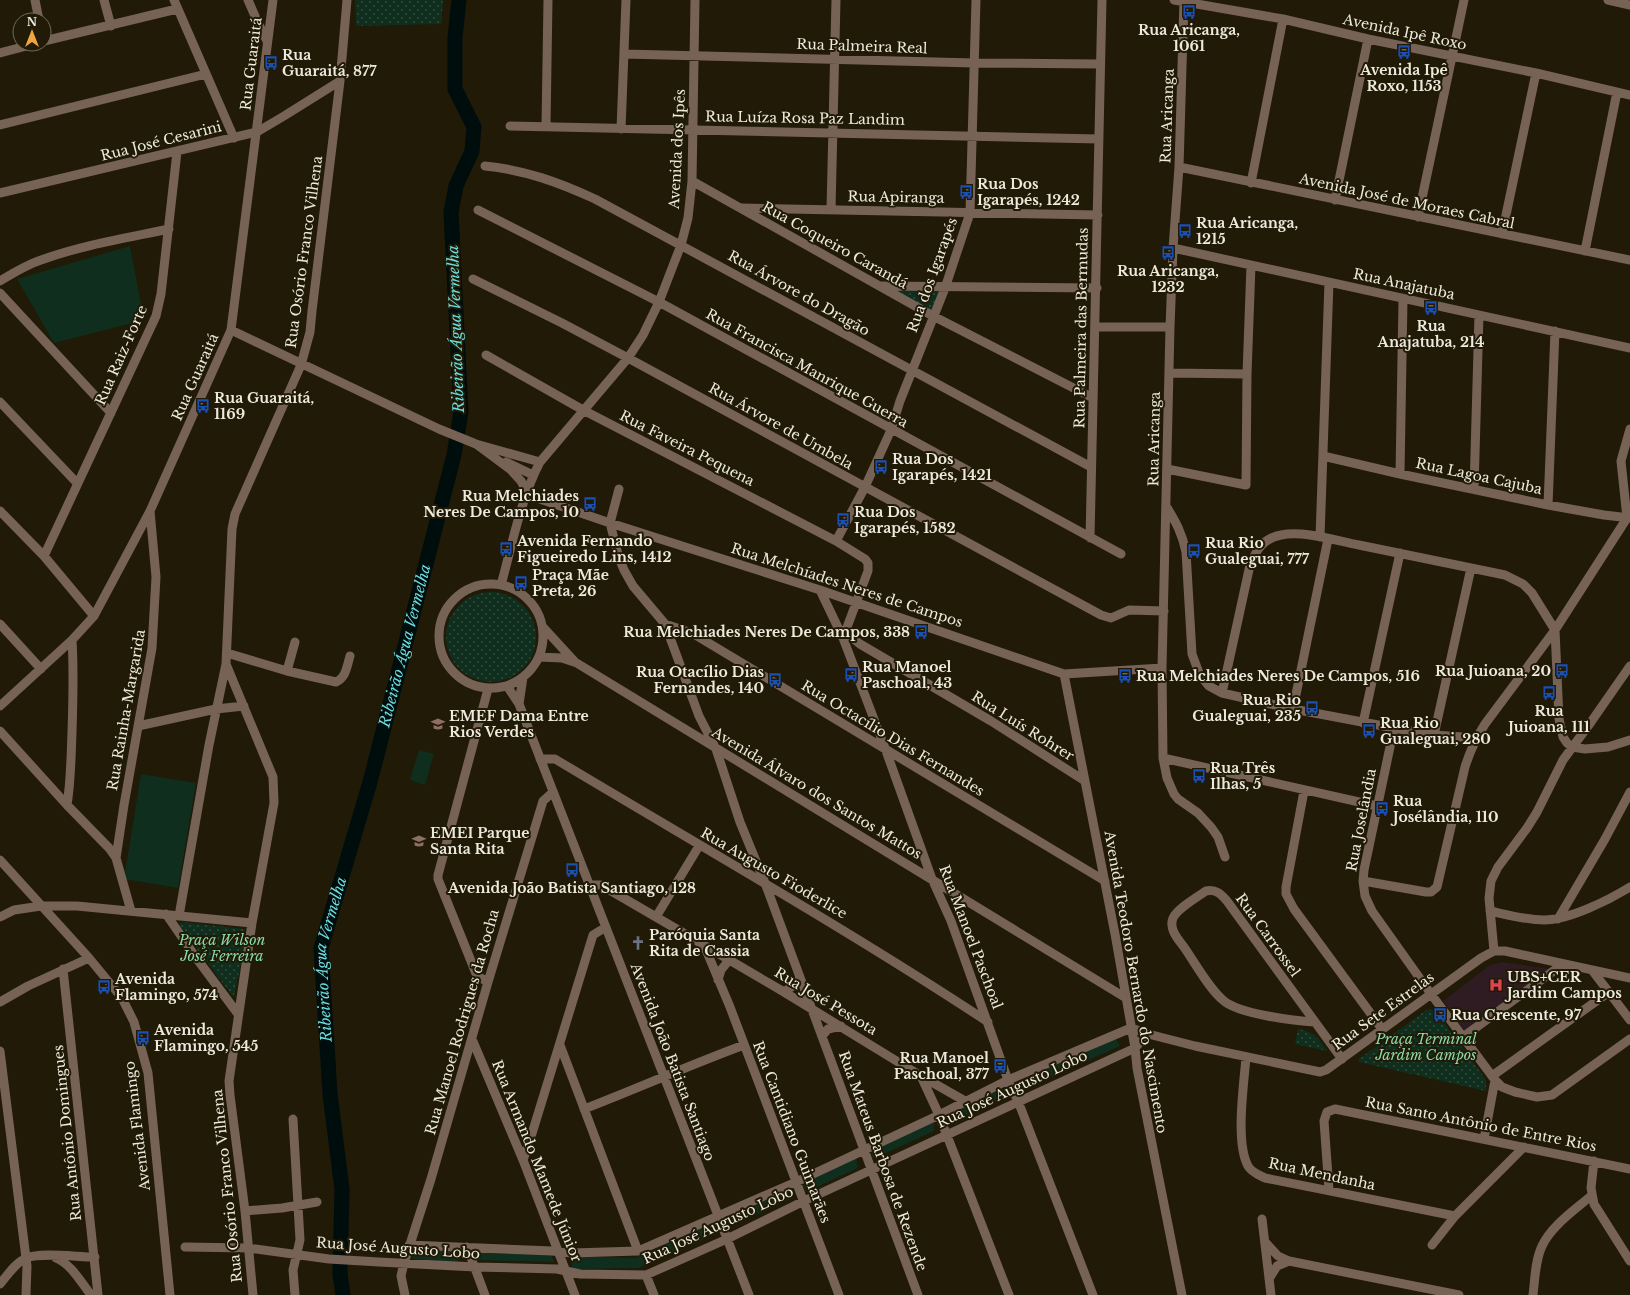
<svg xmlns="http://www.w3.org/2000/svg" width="1630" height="1295" font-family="'Libre Baskerville',serif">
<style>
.medical{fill:#2e1c22}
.green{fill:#102e1d}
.park{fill:url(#park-dots)}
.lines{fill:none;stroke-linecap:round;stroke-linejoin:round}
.river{stroke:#000d0d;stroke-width:15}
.minor{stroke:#776256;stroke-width:9}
.labels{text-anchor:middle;stroke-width:4;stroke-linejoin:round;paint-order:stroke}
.poi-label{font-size:14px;font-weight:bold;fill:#edeadd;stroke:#201a06;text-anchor:start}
.street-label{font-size:14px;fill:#edeadd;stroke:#201a06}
.park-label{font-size:14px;font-style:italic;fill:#8bd9a9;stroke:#201a06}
.water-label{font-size:15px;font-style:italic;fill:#6ddddf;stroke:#201a06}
</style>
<defs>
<pattern id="park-dots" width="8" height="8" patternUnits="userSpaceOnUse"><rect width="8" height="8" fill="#102e1d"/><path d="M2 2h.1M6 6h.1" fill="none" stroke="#334c3d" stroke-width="1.8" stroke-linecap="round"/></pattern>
</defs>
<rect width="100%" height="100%" fill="#201a06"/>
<path class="medical" d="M1502,962L1549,969L1465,1031L1443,1001L1490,965Z"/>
<path class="green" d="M130,246L144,320L54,343L17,279Z
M419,750L434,754L425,785L410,780Z
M141,774L196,783L178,888L124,879Z
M1115,1037L1120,1046L1020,1091L1016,1083Z
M1003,1088L1007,1098L949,1125L946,1113Z
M929,1122L934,1123V1131L873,1159L871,1147Z
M856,1157L858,1168L806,1192L803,1181Z
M787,1189L791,1199L729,1227L726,1217Z
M705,1226L709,1237L639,1268L574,1269L572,1267L569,1256L636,1258Z
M418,1249L457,1251L460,1253L461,1258L456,1262L412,1259L413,1253Z
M475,1251L551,1254L554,1262L475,1260L472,1254Z"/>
<path class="park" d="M355,0H443L441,24L356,26Z
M874,283L942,285L931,314Z
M446 637a45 45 0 1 1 90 0a45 45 0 1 1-90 0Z
M181,922L245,929L241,963L234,996L231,994L182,929L179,924Z
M1430,1009L1437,1013L1486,1080V1091L1359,1062V1059L1425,1011Z
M1298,1029C1314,1032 1318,1037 1327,1051L1295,1044Z"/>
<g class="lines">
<path class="river" id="s1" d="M343,1295L340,1274L342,1189L330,1094L321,948L370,782L454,455L461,412L451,212L456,186L472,151L474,127L455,89V38L459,0"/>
<path class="minor" d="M35,0L39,20
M104,0L111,26
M174,0L234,138
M248,0L258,23L267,41
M1174,0L1283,19L1368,39L1536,73L1630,95
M1184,0L1179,167L1173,248L1170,327L1162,668L1163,758L1167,778L1174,794L1178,799L1198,813L1211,827L1218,837L1225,857
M1608,0L1630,5
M44,41L177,9
M0,53L34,44
M624,54L974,63L1100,64
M0,125L206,74
M510,126L1099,139
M546,126L548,0
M621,129L626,0
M485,166C525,170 558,182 595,199L1091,467
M1179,167L1630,260
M692,181L933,316L1093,398
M1251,183L1283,19
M0,193L257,132L284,116L340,81
M1335,200L1368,39
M742,208L1098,215
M831,209L836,0
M478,210L659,302L1121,554
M1418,217L1464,0
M1502,234L1536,73
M1173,248L1630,348
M1585,251L1617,92
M473,279L562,323L628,358L1101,615L1111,618L1129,610L1164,611
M0,281C13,273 26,265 41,260C82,245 126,238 169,229
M882,286L1097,288
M0,293L111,413
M1095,327H1170
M231,330L439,429L476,444L540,462
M486,355L583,410L836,541L865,559L868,563V571L843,638
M1170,373L1247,374
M0,402L77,483
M476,444L511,470L521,481L527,492L537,498L610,523L820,590L1064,674L1162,668
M1323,456L1400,474L1548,505L1604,515L1630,518
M506,462L533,475
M1167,469L1246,485L1247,374L1251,265
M1400,474L1403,299
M619,489L610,523L619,558L624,570L633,586L665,624L699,716L716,749L740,822L765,883L918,1295
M1474,489L1479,315
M1548,505L1555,331
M1166,506C1176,522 1182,533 1186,552L1192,654L1199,673L1204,680L1209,686L1222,693L1293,709L1394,728L1434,735L1477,738
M0,511L44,556L94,616
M1627,518L1621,461L1630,429
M1320,537L1329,282
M1090,538L1102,0
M836,541L865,487L891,430L900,401L945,288L970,213L976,0
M44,556L156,316L161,294L177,152
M439 636a52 52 0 1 1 104 0a52 52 0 1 1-104 0Z
M501,585C512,545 521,498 540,462L628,358L643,335L659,302L681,245L688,218L692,181L695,0
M820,590L843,638L885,748L932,879L951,921L1008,1080L1018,1101L1093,1295
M0,624L41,669
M665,624L692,633L1105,881
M542,626L575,662L1126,998
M845,632L860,644L991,721L1085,781
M227,653L287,671L336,682C346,678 347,666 350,656
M539,657L562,658L574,662
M287,671L295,642
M1064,674L1115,934L1135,1048L1137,1068L1182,1295
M507,686L519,704L749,1295
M1222,693L1250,565C1256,550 1264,538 1281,535C1304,530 1337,541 1359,545C1408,555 1456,565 1505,575L1523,584L1532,593L1555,630L1559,719L1563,737L1567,743L1572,747L1585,749L1608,747L1630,740
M519,704L523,677
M0,706L72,640L94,616L150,511L231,330L273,0
M1293,709L1328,539
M1363,723L1400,553
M138,726L216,709L244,706
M1394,728L1364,870L1363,881L1365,896L1372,911L1431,994L1495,1080L1502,1087L1515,1092L1537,1097L1552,1095L1630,1039
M0,731L67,805L109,848L116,858
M1434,735L1471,568
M1163,758L1377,806
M540,759H555C700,846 847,929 988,1022
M1304,791L1286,887V894L1294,909L1382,1029
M67,805C71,781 71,756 72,732C73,701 74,671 72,640
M0,860L89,958L122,998L134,1022L148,1073L170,1295
M1363,881L1426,892H1431L1437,887L1465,767C1470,751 1476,738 1485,724L1555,630L1627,518
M589,885H601L656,917L784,992L921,1076L965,1101
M131,911L116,858L124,805L152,648L156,577L150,511
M1490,911C1508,915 1526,920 1544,920C1569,920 1609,900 1630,887
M166,914L197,959L238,1014
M179,916L209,745L226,664
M0,917L14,910L41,906H77L252,923
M656,917L699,846
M1558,919L1605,839L1630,792
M704,945L730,1007L839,1295
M1494,951L1489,898L1491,881L1498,867L1527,828L1537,812L1563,760L1591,722L1630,666
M63,969L98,1295
M1592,970L1630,1020
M718,980L721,970L730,959
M488,982L477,976L438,879V875L488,689
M784,992L796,984L799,979
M0,1002L28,986L89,958
M1315,1022C1294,1021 1240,1014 1224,1001C1211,991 1196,965 1186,950C1180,941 1168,930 1173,918C1177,909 1197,897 1206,891C1216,889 1221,894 1227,901L1342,1059
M822,1036L828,1029L841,1026
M1463,1037L1563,964
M472,1039L523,1160L575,1295
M560,1045L638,1251
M0,1051L27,1266L26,1295
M1246,1057C1244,1084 1235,1142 1248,1166C1251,1172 1259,1175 1265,1178L1455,1216
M921,1076L939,1115L1009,1295
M1492,1076L1609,992
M584,1109C638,1088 690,1065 744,1045
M293,1119L300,1240L293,1270L295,1295
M1484,1139L1495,1080
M523,1160L530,1140L593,935L606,927
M1594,1161L1591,1188L1594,1204L1630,1261
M1329,1190L1324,1121L1327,1112L1335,1109L1630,1169
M245,1211L282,1208L317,1202
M1262,1219L1271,1295
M1266,1243L1278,1256L1289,1261L1459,1295
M409,1245L552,1251L572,1253L638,1251L796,1182L939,1115L1008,1080L1131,1028L1152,1035L1195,1046L1320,1072L1326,1070L1481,958L1494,951H1505L1630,978
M1432,1245L1455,1216L1524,1147
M185,1247L248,1248L329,1259L379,1262L475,1267L557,1269L580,1274L646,1275L727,1239L804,1201L1135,1048L1147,1034
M467,1247L485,1295
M56,1258C72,1265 80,1281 91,1295
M646,1275L654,1295
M1269,1279L1277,1266L1289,1261
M0,1284C7,1276 15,1263 26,1258C41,1252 77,1257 95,1257
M253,1295L245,1211L230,1095L229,1081L252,923L274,803L273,777L226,664L232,529L235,514L301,365L310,332L312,311L340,81L347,0
M405,1295L401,1276L404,1263L431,1179L488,982L543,801L553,792
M1533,1295C1535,1279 1535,1261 1542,1246C1552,1225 1575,1210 1592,1195"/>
</g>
<defs>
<symbol id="bus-bare" viewBox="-9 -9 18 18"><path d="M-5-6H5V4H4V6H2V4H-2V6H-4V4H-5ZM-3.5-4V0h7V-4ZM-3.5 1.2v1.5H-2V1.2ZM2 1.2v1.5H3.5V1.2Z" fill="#1a4fb4" stroke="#201a06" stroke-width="2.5" paint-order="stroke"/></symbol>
<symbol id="school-bare" viewBox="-9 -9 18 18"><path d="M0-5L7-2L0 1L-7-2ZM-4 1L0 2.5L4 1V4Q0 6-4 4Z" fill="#8d6e63" stroke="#201a06" stroke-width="2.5" paint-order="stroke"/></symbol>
<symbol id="church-bare" viewBox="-9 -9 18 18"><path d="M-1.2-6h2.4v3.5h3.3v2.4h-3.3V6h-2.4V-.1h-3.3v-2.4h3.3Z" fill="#6b7280" stroke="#201a06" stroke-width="2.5" paint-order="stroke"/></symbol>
<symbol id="hospital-bare" viewBox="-9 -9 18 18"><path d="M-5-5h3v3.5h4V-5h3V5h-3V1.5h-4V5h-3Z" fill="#e0444e" stroke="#201a06" stroke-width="2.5" paint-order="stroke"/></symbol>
</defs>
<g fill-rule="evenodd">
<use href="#bus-bare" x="1179" y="2" width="20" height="20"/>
<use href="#bus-bare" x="1394" y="42" width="20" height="20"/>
<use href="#bus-bare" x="261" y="53" width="20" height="20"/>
<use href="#bus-bare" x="956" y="182" width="20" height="20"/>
<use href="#bus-bare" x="1175" y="221" width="20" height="20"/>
<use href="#bus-bare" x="1158" y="243" width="20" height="20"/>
<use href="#bus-bare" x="1421" y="298" width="20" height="20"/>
<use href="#bus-bare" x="193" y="396" width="20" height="20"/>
<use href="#bus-bare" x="871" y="457" width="20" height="20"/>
<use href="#bus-bare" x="580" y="494" width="20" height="20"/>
<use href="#bus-bare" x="833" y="510" width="20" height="20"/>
<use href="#bus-bare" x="496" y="539" width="20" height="20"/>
<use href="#bus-bare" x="1184" y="541" width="20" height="20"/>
<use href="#bus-bare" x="511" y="573" width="20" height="20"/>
<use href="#bus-bare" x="911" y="622" width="20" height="20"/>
<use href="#bus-bare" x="1552" y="661" width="20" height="20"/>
<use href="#bus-bare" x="841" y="665" width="20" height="20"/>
<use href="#bus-bare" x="1115" y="666" width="20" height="20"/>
<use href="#bus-bare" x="765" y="670" width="20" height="20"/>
<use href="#bus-bare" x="1539" y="683" width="20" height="20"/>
<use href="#bus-bare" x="1302" y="698" width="20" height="20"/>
<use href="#school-bare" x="428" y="714" width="20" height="20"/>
<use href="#bus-bare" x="1359" y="721" width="20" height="20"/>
<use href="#bus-bare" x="1189" y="766" width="20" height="20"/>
<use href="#bus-bare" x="1372" y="799" width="20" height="20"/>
<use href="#school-bare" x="409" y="831" width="20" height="20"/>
<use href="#bus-bare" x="562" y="860" width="20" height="20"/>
<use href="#church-bare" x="628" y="933" width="20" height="20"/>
<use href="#hospital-bare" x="1486" y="975" width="20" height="20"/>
<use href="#bus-bare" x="94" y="977" width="20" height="20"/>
<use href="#bus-bare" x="1430" y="1005" width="20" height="20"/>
<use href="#bus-bare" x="133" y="1028" width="20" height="20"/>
<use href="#bus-bare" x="990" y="1056" width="20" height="20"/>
</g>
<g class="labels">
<g class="poi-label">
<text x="1189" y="35" text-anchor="middle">Rua Aricanga,<tspan x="1189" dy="16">1061</tspan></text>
<text x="282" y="60">Rua<tspan x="282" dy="16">Guaraitá, 877</tspan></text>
<text x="1404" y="75" text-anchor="middle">Avenida Ipê<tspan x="1404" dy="16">Roxo, 1153</tspan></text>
<text x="977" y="189">Rua Dos<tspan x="977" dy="16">Igarapés, 1242</tspan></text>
<text x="1196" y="228">Rua Aricanga,<tspan x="1196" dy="16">1215</tspan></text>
<text x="1168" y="276" text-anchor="middle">Rua Aricanga,<tspan x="1168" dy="16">1232</tspan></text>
<text x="1431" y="331" text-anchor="middle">Rua<tspan x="1431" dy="16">Anajatuba, 214</tspan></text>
<text x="214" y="403">Rua Guaraitá,<tspan x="214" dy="16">1169</tspan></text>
<text x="892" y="464">Rua Dos<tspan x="892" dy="16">Igarapés, 1421</tspan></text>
<text x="579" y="501" text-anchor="end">Rua Melchiades<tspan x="579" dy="16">Neres De Campos, 10</tspan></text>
<text x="854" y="517">Rua Dos<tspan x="854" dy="16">Igarapés, 1582</tspan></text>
<text x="517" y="546">Avenida Fernando<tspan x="517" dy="16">Figueiredo Lins, 1412</tspan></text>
<text x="1205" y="548">Rua Rio<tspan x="1205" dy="16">Gualeguai, 777</tspan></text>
<text x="532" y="580">Praça Mãe<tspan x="532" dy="16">Preta, 26</tspan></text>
<text x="910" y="637" text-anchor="end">Rua Melchiades Neres De Campos, 338</text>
<text x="862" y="672">Rua Manoel<tspan x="862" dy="16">Paschoal, 43</tspan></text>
<text x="1551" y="676" text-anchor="end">Rua Juioana, 20</text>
<text x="764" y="677" text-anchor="end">Rua Otacílio Dias<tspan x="764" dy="16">Fernandes, 140</tspan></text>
<text x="1136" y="681">Rua Melchiades Neres De Campos, 516</text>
<text x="1301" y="705" text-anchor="end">Rua Rio<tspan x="1301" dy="16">Gualeguai, 235</tspan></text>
<text x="1549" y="716" text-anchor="middle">Rua<tspan x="1549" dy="16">Juioana, 111</tspan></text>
<text x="449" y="721">EMEF Dama Entre<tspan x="449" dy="16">Rios Verdes</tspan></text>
<text x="1380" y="728">Rua Rio<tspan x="1380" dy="16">Gualeguai, 280</tspan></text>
<text x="1210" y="773">Rua Três<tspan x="1210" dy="16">Ilhas, 5</tspan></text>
<text x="1393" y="806">Rua<tspan x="1393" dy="16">Josélândia, 110</tspan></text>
<text x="430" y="838">EMEI Parque<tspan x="430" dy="16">Santa Rita</tspan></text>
<text x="572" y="893" text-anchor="middle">Avenida João Batista Santiago, 128</text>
<text x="649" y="940">Paróquia Santa<tspan x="649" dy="16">Rita de Cassia</tspan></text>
<text x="1507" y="982">UBS+CER<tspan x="1507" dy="16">Jardim Campos</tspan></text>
<text x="115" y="984">Avenida<tspan x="115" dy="16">Flamingo, 574</tspan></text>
<text x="1451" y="1020">Rua Crescente, 97</text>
<text x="154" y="1035">Avenida<tspan x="154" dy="16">Flamingo, 545</tspan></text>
<text x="989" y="1063" text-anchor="end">Rua Manoel<tspan x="989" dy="16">Paschoal, 377</tspan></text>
</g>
<g class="street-label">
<text transform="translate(1405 32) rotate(12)" y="5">Avenida Ipê Roxo</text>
<text transform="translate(862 46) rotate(2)" y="5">Rua Palmeira Real</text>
<text transform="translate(251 64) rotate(-83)" y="5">Rua Guaraitá</text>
<text transform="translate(1167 116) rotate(-88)" y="5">Rua Aricanga</text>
<text transform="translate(805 118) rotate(1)" y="5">Rua Luíza Rosa Paz Landim</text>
<text transform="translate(161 141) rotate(-14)" y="5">Rua José Cesarini</text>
<text transform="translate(677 149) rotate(-87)" y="5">Avenida dos Ipês</text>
<text transform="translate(896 197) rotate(1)" y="5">Rua Apiranga</text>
<text transform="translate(1407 201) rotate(12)" y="5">Avenida José de Moraes Cabral</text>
<text transform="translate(835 245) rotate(29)" y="5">Rua Coqueiro Carandá</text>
<text transform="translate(304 252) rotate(-82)" y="5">Rua Osório Franco Vilhena</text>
<text transform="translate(932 275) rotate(-70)" y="5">Rua dos Igarapés</text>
<text transform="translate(1404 284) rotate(12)" y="5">Rua Anajatuba</text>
<text transform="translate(799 293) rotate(29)" y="5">Rua Árvore do Dragão</text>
<text transform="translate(1081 328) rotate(-89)" y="5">Rua Palmeira das Bermudas</text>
<text transform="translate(121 355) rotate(-66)" y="5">Rua Raiz-Forte</text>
<text transform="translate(807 368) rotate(29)" y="5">Rua Francisca Manrique Guerra</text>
<text transform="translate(195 377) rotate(-66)" y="5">Rua Guaraitá</text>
<text transform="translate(781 426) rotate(29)" y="5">Rua Árvore de Umbela</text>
<text transform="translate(1154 439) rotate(-89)" y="5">Rua Aricanga</text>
<text transform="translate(687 448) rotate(27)" y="5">Rua Faveira Pequena</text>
<text transform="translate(1479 476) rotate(12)" y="5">Rua Lagoa Cajuba</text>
<text transform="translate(847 585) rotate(18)" y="5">Rua Melchíades Neres de Campos</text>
<text transform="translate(126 710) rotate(-80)" y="5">Rua Rainha-Margarida</text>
<text transform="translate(1023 726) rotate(32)" y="5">Rua Luís Rohrer</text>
<text transform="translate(893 738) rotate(31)" y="5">Rua Octacílio Dias Fernandes</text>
<text transform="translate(817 793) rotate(31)" y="5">Avenida Álvaro dos Santos Mattos</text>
<text transform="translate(1361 820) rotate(-79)" y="5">Rua Joselândia</text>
<text transform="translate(774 873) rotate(30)" y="5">Rua Augusto Fioderlice</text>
<text transform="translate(1268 935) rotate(54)" y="5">Rua Carrossel</text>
<text transform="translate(971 937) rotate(69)" y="5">Rua Manoel Paschoal</text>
<text transform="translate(1136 982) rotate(80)" y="5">Avenida Teodoro Bernardo do Nascimento</text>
<text transform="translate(826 1001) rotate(31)" y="5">Rua José Pessota</text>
<text transform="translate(1383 1011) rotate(-36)" y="5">Rua Sete Estrelas</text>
<text transform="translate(462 1022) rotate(-74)" y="5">Rua Manoel Rodrigues da Rocha</text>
<text transform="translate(673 1062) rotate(69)" y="5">Avenida João Batista Santiago</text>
<text transform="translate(1012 1089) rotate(-25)" y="5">Rua José Augusto Lobo</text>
<text transform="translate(1481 1124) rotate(11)" y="5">Rua Santo Antônio de Entre Rios</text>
<text transform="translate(137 1126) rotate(-97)" y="5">Avenida Flamingo</text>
<text transform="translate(792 1132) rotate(69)" y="5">Rua Cantidiano Guimarães</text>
<text transform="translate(67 1133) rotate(-96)" y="5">Rua Antônio Domingues</text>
<text transform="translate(537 1161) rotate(68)" y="5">Rua Armando Mamede Júnior</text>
<text transform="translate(883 1161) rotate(70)" y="5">Rua Mateus Barbosa de Rezende</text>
<text transform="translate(1322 1174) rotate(12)" y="5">Rua Mendanha</text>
<text transform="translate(227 1186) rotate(-96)" y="5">Rua Osório Franco Vilhena</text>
<text transform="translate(718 1225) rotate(-25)" y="5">Rua José Augusto Lobo</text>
<text transform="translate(398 1248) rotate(4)" y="5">Rua José Augusto Lobo</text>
</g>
<g class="park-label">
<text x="222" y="945">Praça Wilson<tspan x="222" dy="16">José Ferreira</tspan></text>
<text x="1426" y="1044">Praça Terminal<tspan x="1426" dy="16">Jardim Campos</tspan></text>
</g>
<g class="water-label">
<text transform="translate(456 329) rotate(-92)" y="5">Ribeirão Água Vermelha</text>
<text dy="5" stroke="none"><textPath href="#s1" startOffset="662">Ribeirão Água Vermelha</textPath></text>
<text dy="5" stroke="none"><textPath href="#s1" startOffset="338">Ribeirão Água Vermelha</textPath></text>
</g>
</g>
<g transform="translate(32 32)"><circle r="19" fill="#201a06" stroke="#726d5c"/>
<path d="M0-3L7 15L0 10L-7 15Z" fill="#f0a63f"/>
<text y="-6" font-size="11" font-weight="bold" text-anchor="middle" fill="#edeadd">N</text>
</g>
</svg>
